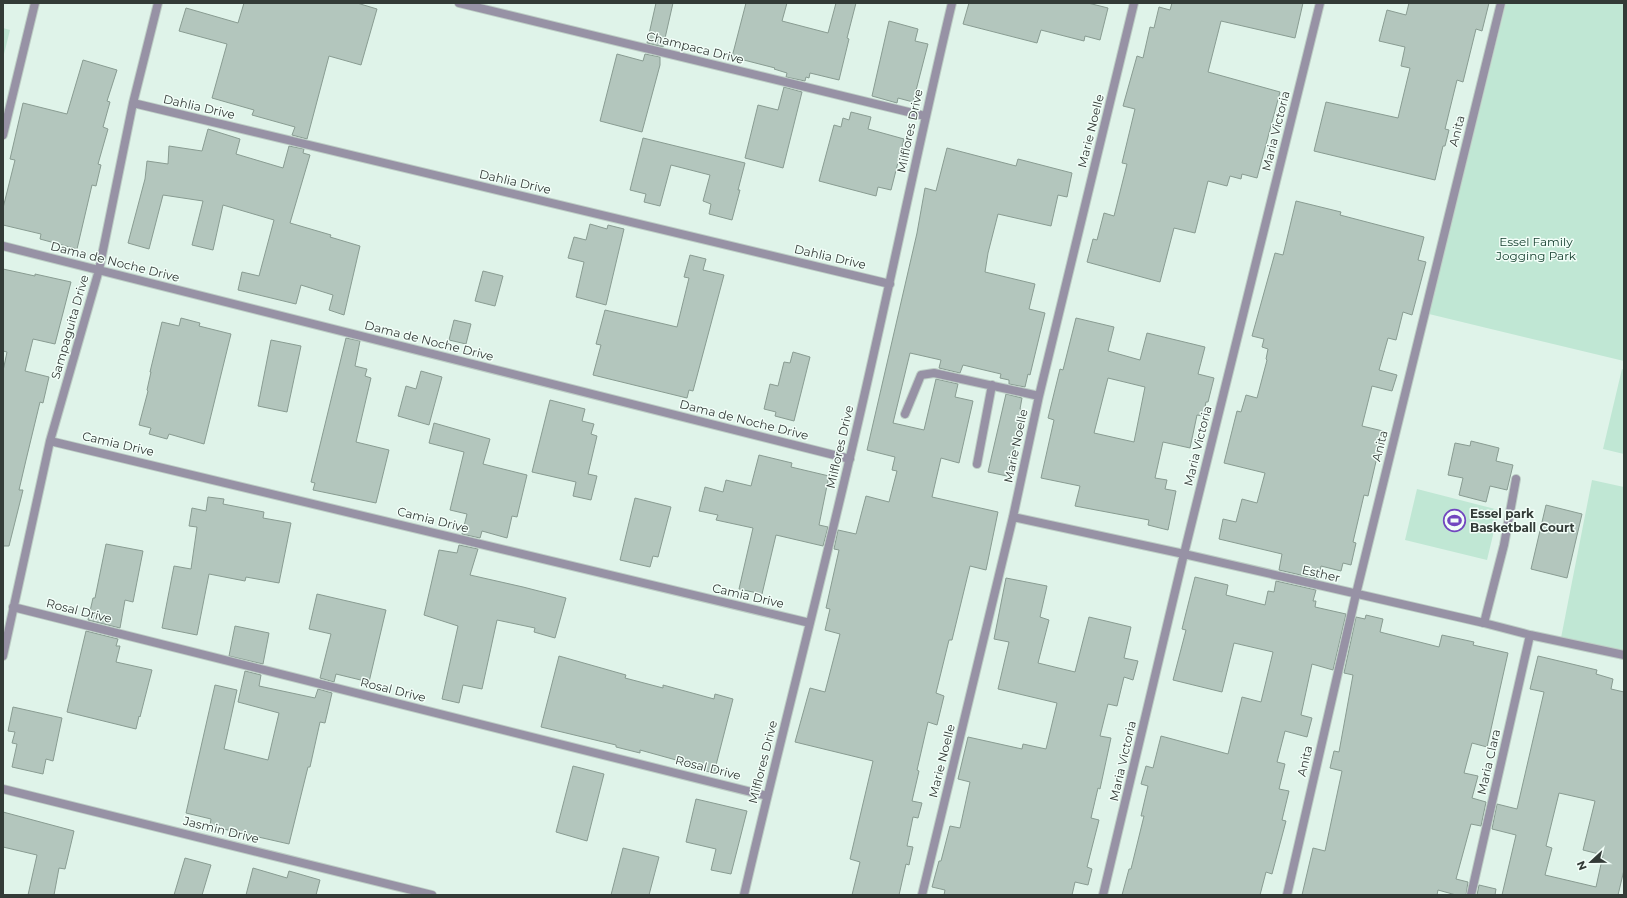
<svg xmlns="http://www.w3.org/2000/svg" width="1627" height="898" font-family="Montserrat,sans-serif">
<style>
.green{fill:#c0e7d4}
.building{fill:#b3c6bd;stroke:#899c92;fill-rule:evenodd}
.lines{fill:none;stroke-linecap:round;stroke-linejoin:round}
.service-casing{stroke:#bdcec5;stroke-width:10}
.minor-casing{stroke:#bdcec5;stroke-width:10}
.service{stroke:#9792a5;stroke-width:8}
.minor{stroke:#9792a5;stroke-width:8}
.labels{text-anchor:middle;stroke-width:3;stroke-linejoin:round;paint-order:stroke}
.street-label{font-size:12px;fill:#333b37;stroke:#f2fef8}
.park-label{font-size:12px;fill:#0f3a29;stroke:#f2fef8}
.poi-label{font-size:12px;font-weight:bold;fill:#333b37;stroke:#f2fef8;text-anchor:start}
</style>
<rect width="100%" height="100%" fill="#dff3e9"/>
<path class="green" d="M1506,3H1624V361L1429,314Z
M3,28L10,30L3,58Z
M1622,369L1624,370V454L1603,449Z
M1592,480L1624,487V652L1561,638Z
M1417,489L1499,510L1487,560L1405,540Z"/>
<path class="building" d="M244,3H357L377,9L361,65L329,56L307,139L292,135L295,127L252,115L254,110L212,98L227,44L179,31L186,8L238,23Z
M656,3H673L663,47L647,43Z
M746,3H787L782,21L828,33L836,3H856L847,38L849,39L839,80L810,73L809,78L806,77L805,81L786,77L787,73L774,69L775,68L732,57Z
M969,3H1088L1108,8L1100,40L1085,36L1084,41L1041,30L1037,43L963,24Z
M1172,3H1303L1295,38L1221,21L1208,72L1280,92L1257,178L1242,174L1241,179L1230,176L1227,186L1208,181L1195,233L1174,228L1160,282L1087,262L1093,239L1097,240L1104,213L1114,216L1127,164L1122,163L1135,109L1123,106L1137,56L1143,58L1150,27L1154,28L1159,7L1170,10Z
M1409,3H1489L1482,31L1476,29L1463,82L1457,80L1445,129L1449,130L1445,146H1443L1435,180L1314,151L1326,102L1398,118L1410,68L1401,66L1405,47L1379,41L1387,10L1406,15Z
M889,21L918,29L915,41L928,44L913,102L898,98L897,103L872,96Z
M617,54L643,61L645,54L660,57V65L642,132L600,121Z
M83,60L117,70L107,101L110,102L103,127L108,129L98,164L101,165L96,186L92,185L77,249L40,239L41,234L3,225V208L15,160L10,159L23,103L67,114Z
M784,87L802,92L783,168L745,158L758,105L778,110Z
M851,112L871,117L868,129L904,139L891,190L878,187L876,196L819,181L834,125L841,127L843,118L849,120Z
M208,129L240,139L236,154L283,168L289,146L304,149L303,153L310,155L290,223L331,235L330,237L360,246L344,315L329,310L333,295L301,285L296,304L238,290L242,272L259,276L274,220L223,205L213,250L192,245L203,201L163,195L149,249L128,243L145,179L147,161L168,164L169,146L202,151Z
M643,138L745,163L738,190H740L732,220L709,214L711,204L703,201L710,175L671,165L660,206L644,202L646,194L630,190Z
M947,148L1016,166L1018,159L1072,173L1067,197L1058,195L1051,226L998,214L988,253L985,272L1035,284L1029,309L1045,313L1030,375L1028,374L1025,387L1009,384V380L1000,378L1001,374L963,365L960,373L939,368L941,360L910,353L893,423L924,430L936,379L958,384L955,397L973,401L959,463L941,458L932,497L998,512L986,570L970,566L952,640H949L936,693L944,696L937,725L928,722L917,770L919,771L912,801L922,803L918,818L913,817L907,846L913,847L909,865L906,864L899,895H852L860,862L850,859L873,761L795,742L810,688L825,692L840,634L825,630L830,609L826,608L839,550L834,549L838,530L856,534L866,496L889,502L897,471L892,470L895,457L867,450L917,233L925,188L936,191Z
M1296,201L1341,212L1340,215L1424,237L1418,260L1426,262L1412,315L1403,312L1396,340L1388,338L1379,370L1397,375L1392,391L1372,386L1362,426L1383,431L1368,496L1364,495L1353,542L1356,543L1351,565L1343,563L1341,571L1321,566L1318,579L1279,570L1282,554L1219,539L1223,519L1236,522L1242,499L1257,503L1265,473L1224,463L1237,411L1241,412L1246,395L1257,398L1267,360L1266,359L1268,349L1262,347L1264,339L1252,336L1275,253L1283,255Z
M590,224L607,229L608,225L624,229L606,305L576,297L584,262L568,258L574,237L586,240Z
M690,255L706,259L703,270L724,275L693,391L689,390L687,398L593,375L601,345L596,344L605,310L677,327L689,278L684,277Z
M3,269L35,276V274L71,282L55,344L33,339L25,371L49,377L43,403L40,402L26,460L19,490H23L9,546H3V371L7,352L3,351Z
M483,271L503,276L495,306L475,301Z
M181,318L200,323L199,326L231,334L204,444L169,434L167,439L149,434L151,428L139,425L148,391L147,390L151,372H150L162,322L179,326Z
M1076,318L1114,327L1108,351L1140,360L1147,333L1205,347L1198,374L1214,378L1208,402H1206L1203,416L1197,415L1190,448L1163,442L1155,478L1167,480L1165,489L1176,491L1168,530L1148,525L1149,520L1075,506L1080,486L1041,478L1054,420L1048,418L1060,369L1063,370ZM1108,378L1145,387L1134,442L1094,433Z
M454,320L471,324L466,344L449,340Z
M346,338L360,341L355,366L367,369L365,376L371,378L356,442L389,450L376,503L313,490L315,483L311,482Z
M271,340L301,346L287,412L258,406Z
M793,352L810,357L794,421L775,416L776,412L764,409L770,384L778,386L784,362L790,363Z
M421,371L442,377L429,425L398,416L406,386L416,389Z
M1006,394L1022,398L1020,409L1023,410L1007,476L988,472Z
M550,400L585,409L582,421L594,424L591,434L597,436L588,474L597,476L591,500L573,496L576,482L532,472Z
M434,423L490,439L483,464L527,475L517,517L512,516L507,538L482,531L480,538L462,534L467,514L450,510L464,452L429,443Z
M1471,441L1499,448L1496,461L1513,465L1507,490L1490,486L1486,502L1459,495L1463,478L1448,475L1455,443L1470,446Z
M759,455L792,463L791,467L829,476L819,525L828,527L823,546L776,535L762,594L739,589L753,528L716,520L718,515L699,511L705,487L723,492L726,480L751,486Z
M208,497L224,499L223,504L264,512L263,518L291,523L279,583L246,577L245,581L209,574L197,635L162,628L174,566L191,569L197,527L189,526L192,508L206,511Z
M635,498L671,507L658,557L653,556L650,567L620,560Z
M1546,505L1582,514L1567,578L1531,569Z
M106,544L143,551L133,602L125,600L120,628L88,620L93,598H95Z
M459,545L478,549L470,575L523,587L566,598L555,638L534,632L535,628L497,620L482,689L463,685L459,703L442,699L458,626L424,615L439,550L457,553Z
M1195,577L1228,585L1226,595L1265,605L1268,591L1274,592L1276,581L1316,590L1313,601H1316L1315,607L1346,614L1333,670L1312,664L1301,715L1312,718L1307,737L1285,731L1277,762L1285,764L1279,789L1289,791L1282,820L1286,821L1272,874L1266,872L1260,895H1122L1129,869H1131L1144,816H1141L1148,786L1141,784L1146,766L1153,768L1161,736L1228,754L1242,697L1261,702L1273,652L1234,643L1222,692L1173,680L1186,630L1182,629Z
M1006,578L1047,586L1040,617L1049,620L1038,663L1075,672L1089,617L1131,627L1124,658L1138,661L1133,680L1124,677L1117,706L1108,704L1100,736L1111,738L1100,789L1098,788L1091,818L1099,820L1087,867L1092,869L1088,885L1075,882L1072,895H944L945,890L932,887L939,861H941L950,826L960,828L970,782L958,779L968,737L1022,749L1023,744L1046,749L1057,703L998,689L1009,642L994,639Z
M317,594L386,610L369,682L336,674L334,682L320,678L331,634L309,629Z
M1366,615L1383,619L1380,632L1439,647L1442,635L1474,642L1473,645L1508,653L1487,747L1472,743L1464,773L1478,776L1472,798L1486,802L1481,826L1471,824L1456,879L1468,882L1466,895H1456L1438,890L1437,895H1302L1313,848L1325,851L1342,771L1330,768L1334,751L1339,752L1353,675L1344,673L1356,617L1365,619Z
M235,626L269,633L263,664L229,656Z
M86,631L118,639L116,646H120L116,662L152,670L140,717L139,716L136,729L67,712Z
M559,656L626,675L625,678L663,688V685L714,699L715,694L733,699L714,773L686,766L687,763L640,750V753L616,747V745L541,727Z
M1538,656L1597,670L1596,674L1613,679L1611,689L1624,692V870L1618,895H1502L1516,835L1492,829L1497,804L1517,809L1544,692L1530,689ZM1559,793L1595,801L1583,850L1603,855L1596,887L1545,875L1552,848L1546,846Z
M245,671L261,675L259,686L315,698L318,689L332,693L325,723L320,722L310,767H308L289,844L210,826L211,819L186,813L215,685L237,690L224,749L268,760L279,713L238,702Z
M13,707L62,718L53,761L46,759L43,774L12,767L17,744L12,743L15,732L8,731Z
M573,766L604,774L587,841L556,832Z
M696,799L747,811L731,874L711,870L716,849L686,842Z
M3,812L74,831L65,869L59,868L54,895H28L37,855L3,847Z
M623,848L659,857L649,895H611Z
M185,858L211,865L202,895H174Z
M253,868L287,878L289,871L320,880L316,895H246Z
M1479,885L1496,889L1495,895H1477Z"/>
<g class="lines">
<defs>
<path id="service" d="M1484,623L1504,545L1516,479"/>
<path id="minor" d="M459,3L925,116
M133,103L890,284
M3,135L35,3
M3,246L850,459
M905,414L921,375L934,373L1039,396
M50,441L810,623
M977,464L992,385
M1013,517L1184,554L1484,623L1530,635L1624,655
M13,607L767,796
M3,656L50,441L99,270L133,103L158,3
M3,789L432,895
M744,895C778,748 816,603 850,457C886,306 916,154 952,3
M922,895L1013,517L1039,396L1134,3
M1103,895L1184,554L1320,3
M1287,895L1356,594L1501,3
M1471,895L1530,635"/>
</defs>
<use href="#service" class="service-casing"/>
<use href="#minor" class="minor-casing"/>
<use href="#service" class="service"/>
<use href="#minor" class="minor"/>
</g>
<defs>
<symbol id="stadium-ring" viewBox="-11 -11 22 22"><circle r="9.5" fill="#f2fef8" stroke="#7247bf" stroke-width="1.5"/><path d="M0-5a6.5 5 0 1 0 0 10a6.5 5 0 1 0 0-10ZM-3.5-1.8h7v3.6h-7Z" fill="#7247bf"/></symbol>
</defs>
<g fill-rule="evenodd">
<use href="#stadium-ring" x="1442" y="508" width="25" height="25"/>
</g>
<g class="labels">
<g class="street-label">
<text transform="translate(695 48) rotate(14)" y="4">Champaca Drive</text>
<text transform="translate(199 107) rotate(13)" y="4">Dahlia Drive</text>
<text transform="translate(910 131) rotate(-78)" y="4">Milflores Drive</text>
<text transform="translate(1091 131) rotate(-76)" y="4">Marie Noelle</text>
<text transform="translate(1276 131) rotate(-76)" y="4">Maria Victoria</text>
<text transform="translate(1457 131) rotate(-76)" y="4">Anita</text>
<text transform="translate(515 182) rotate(13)" y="4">Dahlia Drive</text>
<text transform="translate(830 257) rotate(13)" y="4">Dahlia Drive</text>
<text transform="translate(115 262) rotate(14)" y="4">Dama de Noche Drive</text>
<text transform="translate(70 327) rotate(-74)" y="4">Sampaguita Drive</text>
<text transform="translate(429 341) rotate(14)" y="4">Dama de Noche Drive</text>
<text transform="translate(744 420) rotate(14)" y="4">Dama de Noche Drive</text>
<text transform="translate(118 444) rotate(13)" y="4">Camia Drive</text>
<text transform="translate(1016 446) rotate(-78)" y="4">Marie Noelle</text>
<text transform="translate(1198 446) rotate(-76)" y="4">Maria Victoria</text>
<text transform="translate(1380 446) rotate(-76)" y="4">Anita</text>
<text transform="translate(840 447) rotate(-77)" y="4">Milflores Drive</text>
<text transform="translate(433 520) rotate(14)" y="4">Camia Drive</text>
<text transform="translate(1321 574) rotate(13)" y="4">Esther</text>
<text transform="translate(748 596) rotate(13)" y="4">Camia Drive</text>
<text transform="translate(79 611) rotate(14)" y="4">Rosal Drive</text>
<text transform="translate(393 690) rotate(14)" y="4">Rosal Drive</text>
<text transform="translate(942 761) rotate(-76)" y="4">Marie Noelle</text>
<text transform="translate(1123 761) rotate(-77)" y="4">Maria Victoria</text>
<text transform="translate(1305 761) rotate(-77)" y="4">Anita</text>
<text transform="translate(763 762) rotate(-76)" y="4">Milflores Drive</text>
<text transform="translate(1489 762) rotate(-77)" y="4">Maria Clara</text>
<text transform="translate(708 768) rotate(14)" y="4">Rosal Drive</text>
<text transform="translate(221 830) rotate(14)" y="4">Jasmin Drive</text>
</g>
<g class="park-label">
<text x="1536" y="246">Essel Family<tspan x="1536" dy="14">Jogging Park</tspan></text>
</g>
<g class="poi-label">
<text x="1470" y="518">Essel park<tspan x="1470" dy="14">Basketball Court</tspan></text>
</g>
</g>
<rect width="1627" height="898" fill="none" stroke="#333b37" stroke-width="8"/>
<g transform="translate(1591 862) rotate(248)" stroke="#f2fef8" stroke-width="3" paint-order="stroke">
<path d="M0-3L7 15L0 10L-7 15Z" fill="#333b37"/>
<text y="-6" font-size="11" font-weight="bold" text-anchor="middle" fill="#333b37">N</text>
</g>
</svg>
